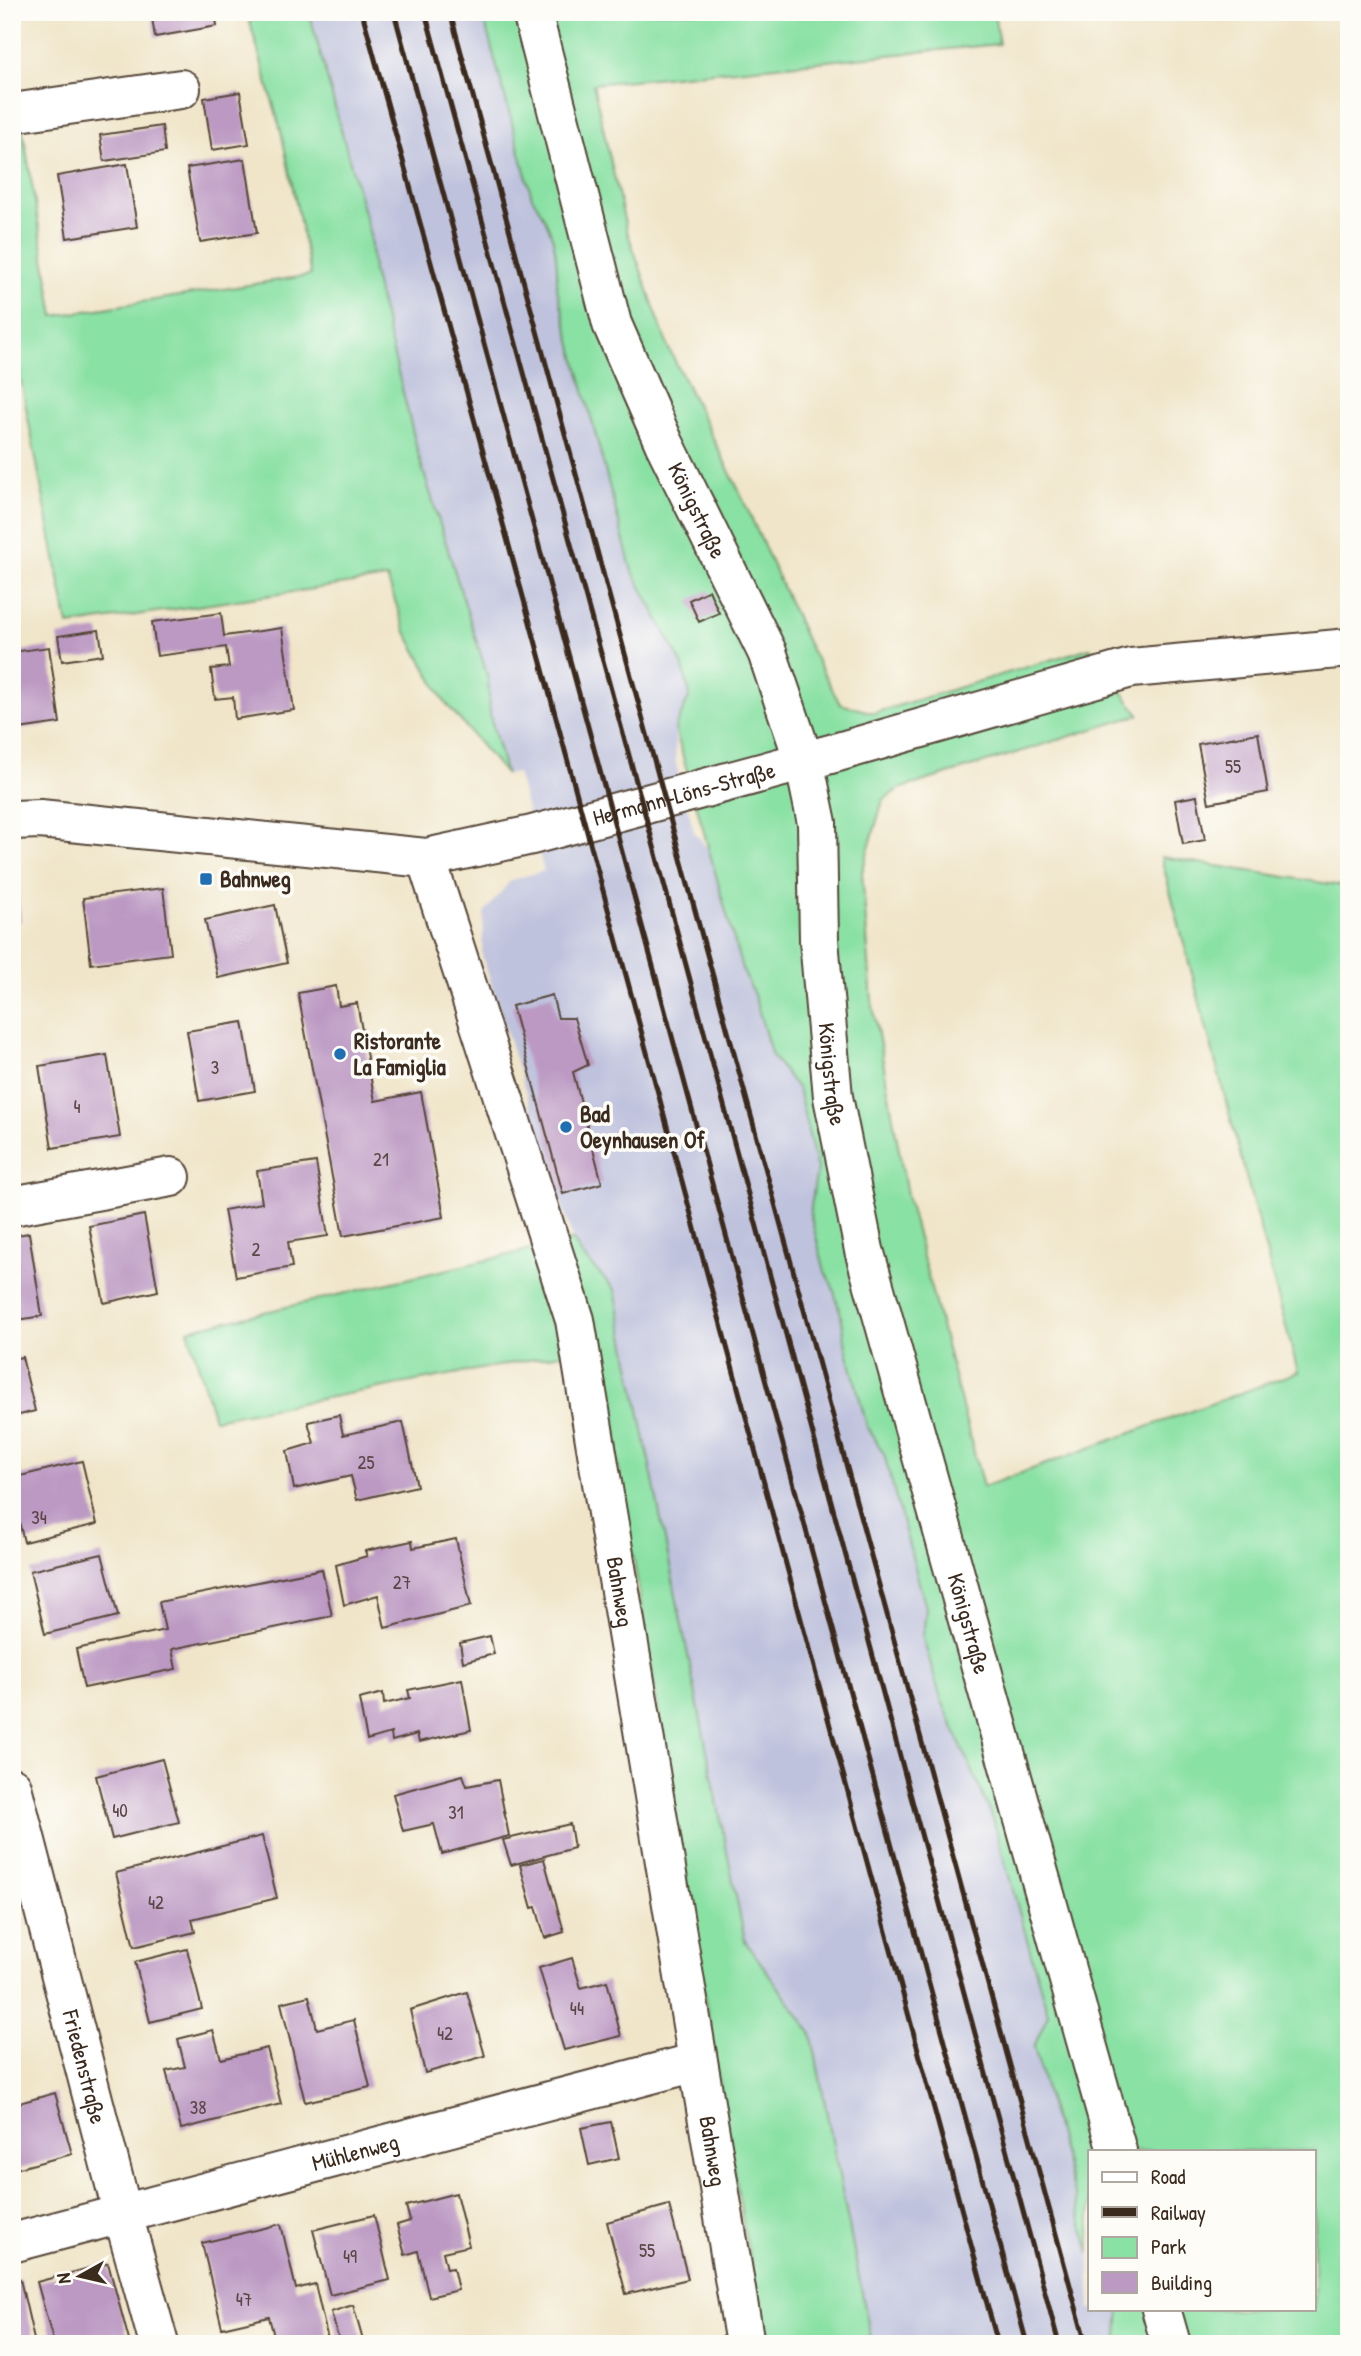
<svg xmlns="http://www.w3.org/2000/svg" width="1361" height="2356" font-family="'Patrick Hand',sans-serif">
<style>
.railway{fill:#bfc2dd}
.green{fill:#8ae1a4;stroke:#628661;stroke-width:2}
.building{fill:#bc99c3}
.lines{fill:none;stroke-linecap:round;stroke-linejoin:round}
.street-casing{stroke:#564638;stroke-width:42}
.street{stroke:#fff;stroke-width:38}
.rail{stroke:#3b2a1e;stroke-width:5}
.poi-dot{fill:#1f6fb2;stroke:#fdfcf7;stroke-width:2.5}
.labels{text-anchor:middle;stroke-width:7;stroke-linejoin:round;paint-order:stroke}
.number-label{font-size:19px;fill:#5b4647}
.street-label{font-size:23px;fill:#3b2a1e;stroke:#fdfcf7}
.poi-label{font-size:23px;font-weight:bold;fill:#3b2a1e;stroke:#fdfcf7;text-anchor:start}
</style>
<rect width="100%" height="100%" fill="#fdfcf7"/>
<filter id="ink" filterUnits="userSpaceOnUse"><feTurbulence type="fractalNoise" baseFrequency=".0143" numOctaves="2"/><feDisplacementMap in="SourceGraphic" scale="14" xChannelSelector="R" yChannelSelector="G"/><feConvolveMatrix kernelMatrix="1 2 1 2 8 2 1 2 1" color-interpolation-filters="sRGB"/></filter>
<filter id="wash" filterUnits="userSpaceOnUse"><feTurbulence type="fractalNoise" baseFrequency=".00686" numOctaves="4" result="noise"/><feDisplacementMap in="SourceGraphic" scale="28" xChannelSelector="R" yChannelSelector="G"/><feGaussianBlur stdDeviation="1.57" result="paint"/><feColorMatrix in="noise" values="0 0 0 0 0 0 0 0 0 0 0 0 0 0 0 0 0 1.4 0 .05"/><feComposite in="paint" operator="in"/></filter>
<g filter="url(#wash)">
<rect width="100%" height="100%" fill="#f0e5c9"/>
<path class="railway" d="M309,12H482L532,197L549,224L558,258L557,289L631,568L682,664L690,695L675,728L676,764L694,832L709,850L742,969L754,995L771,1056L798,1089L817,1169L810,1213L825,1272L832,1285L841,1315L846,1347L867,1426L884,1454L926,1608L923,1638L941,1699L993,1819L1048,2014L1034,2047L1090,2253V2309H1120L1117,2344H872L811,2032L745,1941L615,1290L582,1255L573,1240L482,955L484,913L511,880L544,871L517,773L506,775L490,715L488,678L419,457L373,272L370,235Z"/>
<path class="green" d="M247,12H309L370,235L373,272L419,457L488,678L490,715L506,775L444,701L406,632L387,578L68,625L12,335V120L21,119L54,316L311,275L281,131Z
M482,12H994L999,44L593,84L626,228L668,347L741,495L807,642L840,704L874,713L1090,648L1139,715L899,789L883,800L862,872L872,1001L908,1200L983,1487L1298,1372L1161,857L1349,887V2344H1117L1120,2309H1314V2151H1090V2253L1034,2047L1048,2014L993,1819L941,1699L923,1638L926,1608L884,1454L867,1426L846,1347L841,1315L832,1285L825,1272L810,1213L817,1169L798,1089L772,1056L754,995L742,969L675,728L690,695L682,664L631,568L557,289C558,248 554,231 532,197Z
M573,1240L582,1255L615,1290L745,1941L811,2032L872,2344H764L715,2060L599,1347L214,1419L188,1330Z"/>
<g id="blocks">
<path class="building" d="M151,12H215L217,26L155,37Z
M240,92L249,144L212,150L204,98Z
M162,126L165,152L104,161L100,135Z
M245,159L257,233L200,242L187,168Z
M127,164L137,227L67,238L57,176Z
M709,590L719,613L699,622L689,600Z
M221,613L224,636L282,628L294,710L235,719L233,697L215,699L211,669L229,667L226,647L157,656L152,622Z
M99,630L103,655L62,661L58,636Z
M49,647L60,723L12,730V652Z
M1258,733L1268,792L1209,803L1198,744Z
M1197,796L1205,840L1183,844L1175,800Z
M12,860H14L21,921L12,922Z
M163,888L171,954L91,964L83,898Z
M275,905L287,963L218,978L205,920Z
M336,986L339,1006L357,1003L375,1101L421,1092L444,1217L343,1236L298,993Z
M552,995L558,1018H574L588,1065L573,1072L602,1183L563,1194L512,1006Z
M243,1022L255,1091L199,1101L187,1031Z
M107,1055L120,1137L52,1148L39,1066Z
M316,1162L328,1236L288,1242L292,1267L236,1277L224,1210L262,1203L257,1171Z
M144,1215L158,1291L104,1303L89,1226Z
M29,1233L42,1316L12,1321V1236Z
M22,1357L35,1411L12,1417V1359Z
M339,1415L343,1435L403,1422L417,1486L357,1500L351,1476L294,1489L287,1451L314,1443L308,1422Z
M82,1461L97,1524L24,1542L12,1492V1478Z
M456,1539L471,1606L385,1628L378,1595L344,1605L336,1565L367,1556L365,1551L412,1541L413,1548Z
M102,1554L118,1616L45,1634L30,1571Z
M322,1569L332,1616L172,1649L176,1669L84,1688L76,1649L165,1630L159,1602Z
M490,1636L494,1654L463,1662L460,1643Z
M462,1679L471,1730L419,1742L417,1734L392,1741L391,1733L367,1740L359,1699L383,1693L384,1704L410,1698L408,1690Z
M162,1759L179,1822L112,1839L96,1776Z
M463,1775L467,1786L498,1780L509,1836L442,1854L434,1824L403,1831L393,1794Z
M570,1824L574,1848L511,1865L503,1840Z
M262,1836L277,1898L192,1919L195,1932L134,1947L116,1873Z
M544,1859L564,1932L545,1938L536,1907L532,1908L520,1865Z
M187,1949L202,2009L150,2022L135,1962Z
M572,1958L581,1988L607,1981L621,2036L564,2050L539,1968Z
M467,1992L485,2056L425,2073L410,2010Z
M309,1996L317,2029L354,2020L370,2087L305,2102L281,2003Z
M213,2030L221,2059L267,2048L281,2104L181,2129L166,2071L185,2067L178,2039Z
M55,2093L72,2154L12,2170V2105Z
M611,2122L619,2158L589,2165L581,2128Z
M456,2193L469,2246L443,2252L447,2269L453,2268L458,2290L429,2297L418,2251L405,2255L397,2225L410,2221L406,2206Z
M669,2205L688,2279L626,2294L607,2222Z
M374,2215L390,2280L330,2295L313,2230Z
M281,2224L296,2289L315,2284L329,2344H276L269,2317L222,2328L202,2243Z
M108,2263L130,2344H54L37,2282Z
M20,2279L35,2344H12V2281Z
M353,2305L364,2344H340L331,2312Z"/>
</g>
</g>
<g filter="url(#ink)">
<use href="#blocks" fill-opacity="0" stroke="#564638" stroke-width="2"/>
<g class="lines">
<defs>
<g id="street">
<path id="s1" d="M532,12L612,324L664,443L767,652L804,761L817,823L819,940L833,1097L864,1250L1117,2151"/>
<path d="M12,113L181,89"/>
<path id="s2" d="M12,820L40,819L426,858L532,835L838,752L1131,668L1349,648"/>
<path id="s3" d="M426,858L575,1320L745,2344"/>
<path d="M12,1206L171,1177"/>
<path id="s4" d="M12,1787L123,2215L159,2344"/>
<path id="s5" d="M12,2243L697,2062"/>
<path d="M1161,2309L1171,2344"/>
</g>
</defs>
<use href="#street" class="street-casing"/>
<use href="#street" class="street"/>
<path class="rail" d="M362,12L533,633L998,2344
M394,12L1027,2344
M425,12L653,843L1059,2344
M450,12L1086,2344"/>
</g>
</g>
<g class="poi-dot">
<rect x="199" y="872" width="14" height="14" rx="3.5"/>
<circle cx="340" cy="1054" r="7"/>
<circle cx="566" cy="1127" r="7"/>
</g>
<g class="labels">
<g class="number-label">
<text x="1233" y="773">55</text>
<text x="215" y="1074">3</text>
<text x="77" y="1113">4</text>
<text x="381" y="1166">21</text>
<text x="256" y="1256">2</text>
<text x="366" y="1469">25</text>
<text x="39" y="1524">34</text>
<text x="402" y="1589">27</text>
<text x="120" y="1817">40</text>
<text x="456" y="1819">31</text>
<text x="156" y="1909">42</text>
<text x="577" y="2015">44</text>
<text x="445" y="2040">42</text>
<text x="198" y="2114">38</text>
<text x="647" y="2257">55</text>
<text x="350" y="2263">49</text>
<text x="244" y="2306">47</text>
</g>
<g class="street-label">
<text dy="8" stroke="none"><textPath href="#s1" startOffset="527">Königstraße</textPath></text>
<text dy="8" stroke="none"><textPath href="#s2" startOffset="682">Hermann-Löns-Straße</textPath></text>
<text dy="8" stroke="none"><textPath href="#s1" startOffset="1115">Königstraße</textPath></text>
<text dy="8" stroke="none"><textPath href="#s3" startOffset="761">Bahnweg</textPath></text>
<text dy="8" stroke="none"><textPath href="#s1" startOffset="1682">Königstraße</textPath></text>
<text dy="8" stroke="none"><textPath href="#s4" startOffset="289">Friedenstraße</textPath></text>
<text dy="8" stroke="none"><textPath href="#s3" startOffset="1328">Bahnweg</textPath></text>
<text dy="8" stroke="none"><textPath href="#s5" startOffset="355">Mühlenweg</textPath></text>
</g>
<g class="poi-label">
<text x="220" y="887">Bahnweg</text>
<text x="354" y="1049">Ristorante<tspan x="354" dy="26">La Famiglia</tspan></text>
<text x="580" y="1122">Bad<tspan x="580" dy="26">Oeynhausen Of</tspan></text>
</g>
</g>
<rect width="1361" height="2356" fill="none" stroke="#fdfcf7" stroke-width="42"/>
<rect x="1088" y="2150" width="228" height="161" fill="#fdfcf7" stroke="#afa8a0" stroke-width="2"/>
<rect x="1102" y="2172" width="35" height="10" fill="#ffffff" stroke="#afa8a0" stroke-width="2"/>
<text x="1151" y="2184" font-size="21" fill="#3b2a1e">Road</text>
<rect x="1102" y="2207" width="35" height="10" fill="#3b2a1e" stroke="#afa8a0" stroke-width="2"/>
<text x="1151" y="2220" font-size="21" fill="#3b2a1e">Railway</text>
<rect x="1102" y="2237" width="35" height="21" fill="#8ae1a4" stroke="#afa8a0" stroke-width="2"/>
<text x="1151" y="2254" font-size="21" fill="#3b2a1e">Park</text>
<rect x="1102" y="2272" width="35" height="21" fill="#bc99c3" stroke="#afa8a0" stroke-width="2"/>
<text x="1151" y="2290" font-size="21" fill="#3b2a1e">Building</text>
<g transform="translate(80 2276) rotate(262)" stroke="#fdfcf7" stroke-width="5" paint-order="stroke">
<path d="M0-5L12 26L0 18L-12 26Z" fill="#3b2a1e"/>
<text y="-10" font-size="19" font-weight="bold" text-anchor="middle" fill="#3b2a1e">N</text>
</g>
</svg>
